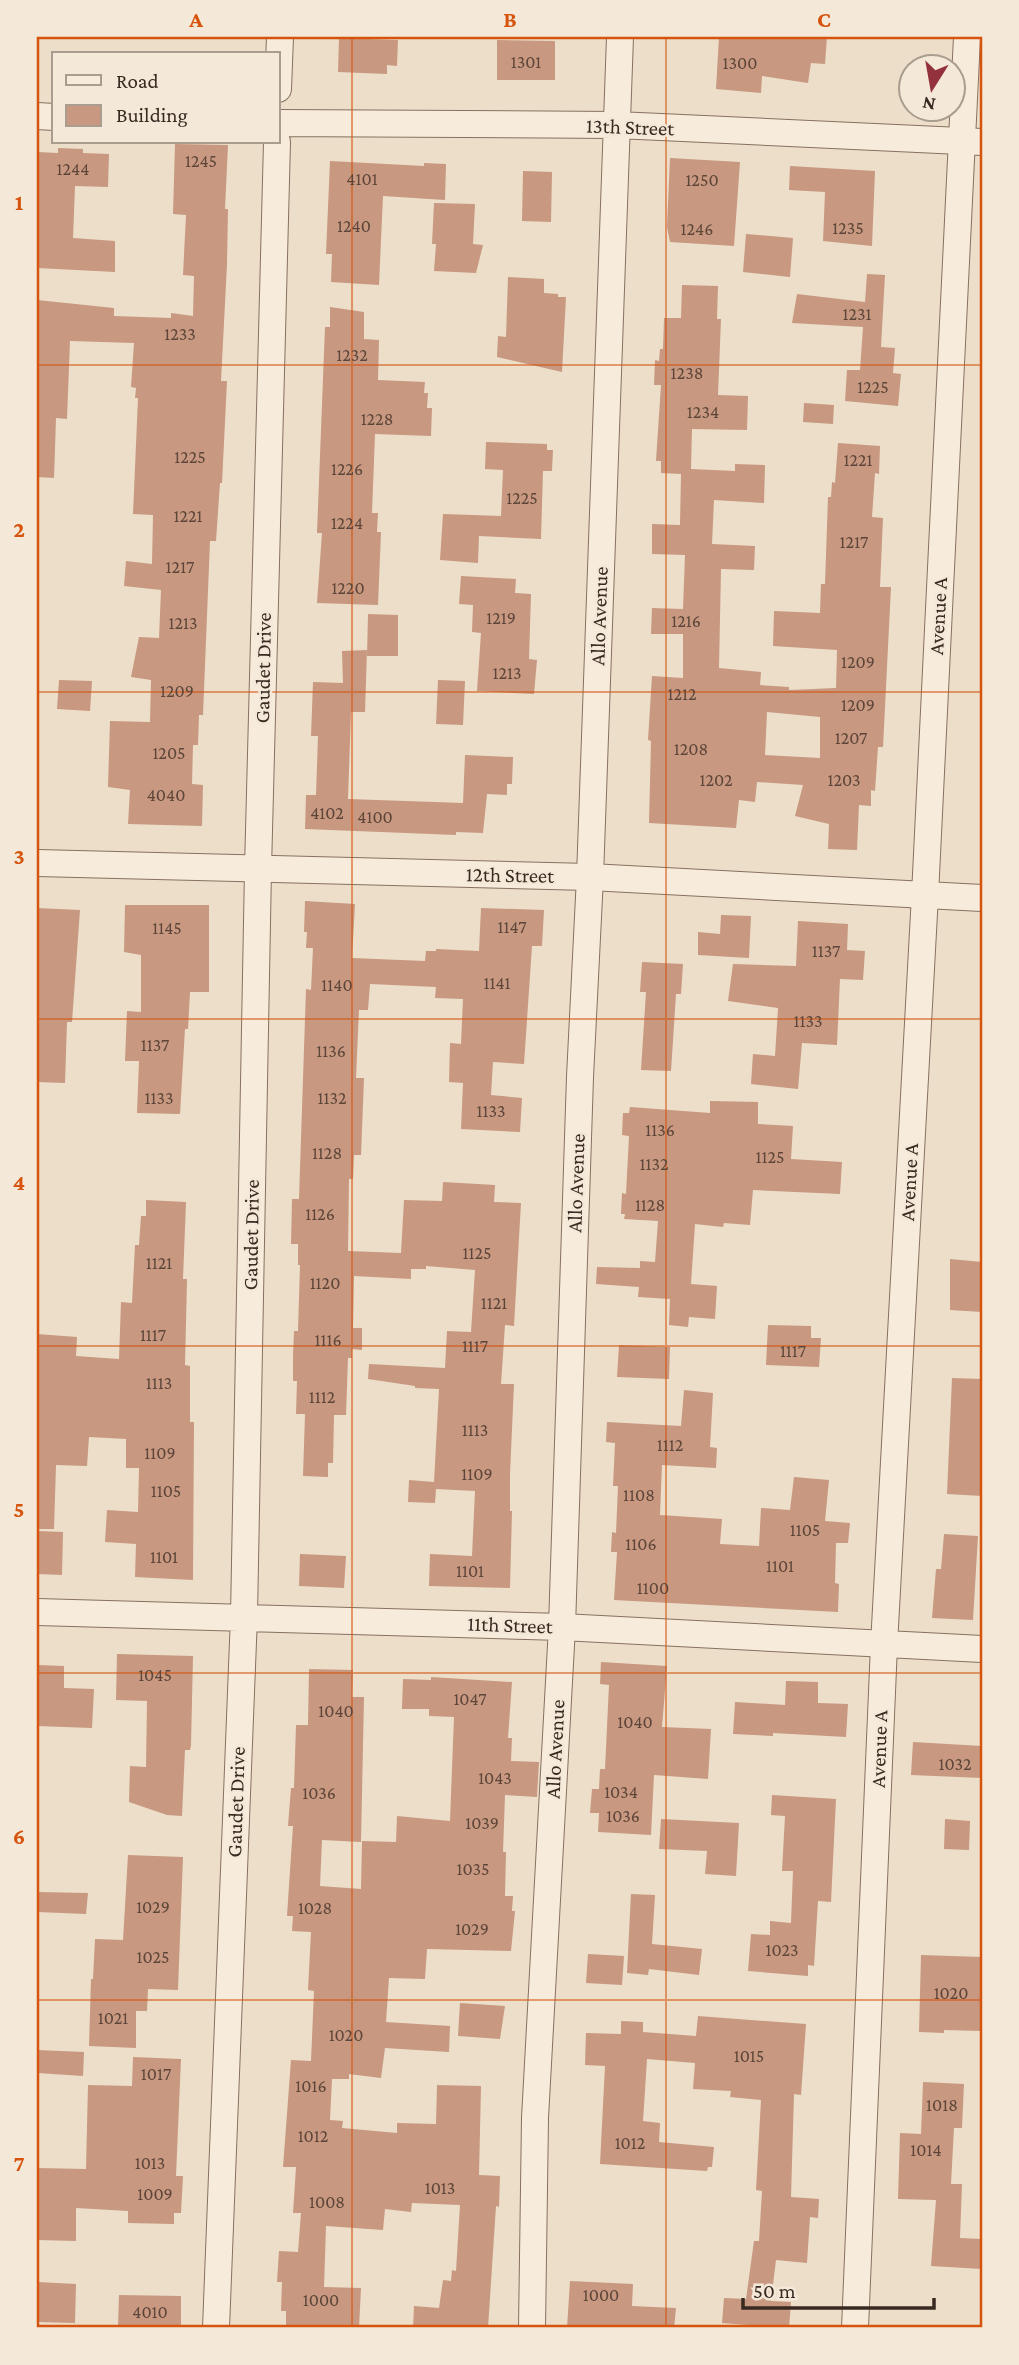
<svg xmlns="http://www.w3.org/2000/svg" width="1019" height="2365" font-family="'Crimson Pro',serif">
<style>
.building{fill:#c89881;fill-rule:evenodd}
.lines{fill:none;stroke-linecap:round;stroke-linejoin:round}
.street-casing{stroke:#87705f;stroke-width:28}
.street{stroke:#f7ecdc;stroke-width:26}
.grid{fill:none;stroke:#d6540e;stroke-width:2;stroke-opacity:0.55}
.labels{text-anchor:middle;stroke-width:5;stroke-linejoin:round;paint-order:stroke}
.number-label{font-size:18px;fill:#5d4639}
.street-label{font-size:21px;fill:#392a21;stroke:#f4e9d8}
.neatline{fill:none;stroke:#d6540e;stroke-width:2.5}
.grid-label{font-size:23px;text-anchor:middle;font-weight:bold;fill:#d6540e}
</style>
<rect width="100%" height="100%" fill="#ecdec9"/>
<path class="building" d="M719,37H827L825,64L811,63L808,83L762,76L761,93L716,89Z
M339,38L398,40L397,66L387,65V74L338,72Z
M497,40L555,41V80H497Z
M175,144L228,145L225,209H228L227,264L221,381H227L222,483H220L216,541H210L203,715H199L198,745H193L192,784L203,785L202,826L128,824L130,790L108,787L110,721L150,722L151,680L131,677L139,637L159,638L161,590L124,586L126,561L152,564L153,515L133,514L138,398H135L136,388L131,387L134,343L70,341L67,419L56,418L54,478L37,477V300L114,308V316L171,318V313L193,316L194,276L183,275L186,215L173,214Z
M58,148L83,149V153L109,154L108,187L75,186L73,238L115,241V272L37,268V152L58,153Z
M670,158L740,162L734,246L670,242L667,227Z
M330,161L424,166V163L446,164L445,200L383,196L379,285L331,282L332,254H326Z
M790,166L875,171L872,246L823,241L825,192L789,190Z
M523,171L552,172L551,222L522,221Z
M434,203L475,204L473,244L483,245L476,273L434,271L436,244H432Z
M746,234L793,238L790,277L743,272Z
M867,274L885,275L881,347L895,348L893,373L901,374L898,406L845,401L847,370H860L863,327L792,323L797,294L865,302Z
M508,277L544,279V293L558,294V297H566L562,372L497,357L498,336L506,337Z
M682,285L718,286L717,319H721L718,395L748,396L747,430L692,429L691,469L735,471V464L765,465L764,503L714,500L712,544L755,546L754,570L721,569L719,668L761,672L760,685L789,687V690L836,688L837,650L773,646L774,611L820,613L821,584H825L828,497H831L832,482L835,483L838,443L880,446L879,474L875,473L872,517L883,518L880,587H891L883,747H878L875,791L871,790V806L859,805L857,850L828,849L829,824L795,816L803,785L757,782L755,802L739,800L736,828L649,823L651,741L648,740L652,676L683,678V634H651L652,608L683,609L685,555L652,554V524L680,525L681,474L661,473V461H656L661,385H654L655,360L659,361L660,349H663L664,318H681ZM767,712L820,717V758L765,755Z
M330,307L364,312V339L379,340L378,380L425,382L424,393H428L427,408H432L431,436L375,434L372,513H378L377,532H381L378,605L317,603L322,533H317L325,327H330Z
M804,403L834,405L833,424L803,422Z
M486,442L547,444V450H553L552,471H543L541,539L479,536L478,563L440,560L443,514L501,516L503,470L485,469Z
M461,576L516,579L515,593L531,594L529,659L537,660L534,694L477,691L481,633L472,632L473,605L459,604Z
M368,614L398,615V656H367Z
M367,650L365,712H351L348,799L463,803L465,755L513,757L512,784H507V795L487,794L483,833L456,832V835L305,829L306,795H316L318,736H311L313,682L343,683L342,651Z
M59,680L92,681L90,711L57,709Z
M438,680L465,681L463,725L436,724Z
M305,901L355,904L352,958L425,961L426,951H436V949L479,951L481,908L544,910L542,946H532L524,1064L493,1062L491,1095L522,1098L520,1132L461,1129L463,1083L449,1082L450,1043L461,1044L463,999L435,998L436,987L370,984L368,1010H359L356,1078H364L361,1155H354L353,1179H349L348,1251L401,1253L404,1200L442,1201L443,1182L495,1185L494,1202L521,1203L514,1326L505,1325L501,1384H514L510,1474V1511H512L510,1588L429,1586L430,1554L472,1556L475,1491L436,1489L435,1503L408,1502L409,1480L434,1482L439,1389L415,1388V1386L368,1379L369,1364L445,1368L447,1331L471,1332L475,1270L426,1266V1269H411V1279L354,1276L353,1328H362V1350L352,1349V1358H348L346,1415H334L333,1463H328V1477L303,1476L305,1414H296L297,1381H293V1356L294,1331H298L300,1265H298V1244H291L292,1199H299L306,989L311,990L313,948H306L307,932H304Z
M125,905H209V992H190L188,1029H185L180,1114L137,1113L139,1061H125L127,1011L141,1012V955L124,952Z
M37,908L80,910L72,1022H67L65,1083L37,1082Z
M721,915L751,916L749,958L698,955V932L720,934Z
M798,921L848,924L847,950L865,951L863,980L840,979L837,1045L802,1043L798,1089L751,1084L753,1054L775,1056L778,1008L728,1001L733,964L796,966Z
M642,962L683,964L681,994H676L671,1071L641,1070L646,992H640Z
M710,1101L758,1102V1124L793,1126L791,1159L842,1162L840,1194L753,1190L750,1225L724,1223L723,1227L695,1224L691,1284L717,1286L715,1319L689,1317L688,1327L669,1325L670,1299L638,1297L639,1287L596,1284L597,1267L640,1268V1261L655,1262L658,1221L624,1219L625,1214H621L622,1193L626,1194L629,1136L622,1135L623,1113H629L630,1107L710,1113Z
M146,1200L186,1202L183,1279H187L185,1365L190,1366V1422H194L193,1580L135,1577L136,1544L105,1542L107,1510L138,1512L139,1468H126V1439L89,1437L87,1466L56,1465L54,1529H37V1334L77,1337L76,1356L119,1359L121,1302L132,1303L135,1245H139L141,1216H146Z
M950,1259L982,1262V1312L950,1310Z
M768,1325L811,1326V1338H821L819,1367L766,1365Z
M619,1345L670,1347L669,1379L617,1377Z
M952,1378L982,1379V1496L947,1494Z
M684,1390L713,1393L710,1447L717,1448L716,1468L662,1465L660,1515L722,1519L720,1544L759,1546L761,1508L790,1510L794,1477L829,1480L825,1521L850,1523L848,1543H836L835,1583L839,1584L838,1612L614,1600L617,1552H611L612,1532L616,1533L618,1486H613L615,1443L606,1442L607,1422L681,1426Z
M37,1531L63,1532L62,1575L37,1574Z
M944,1534L978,1536L973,1620L932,1618L936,1569H941Z
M300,1554L346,1556L344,1588L299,1586Z
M117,1654L193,1656L191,1745L190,1750H185L182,1816L167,1815L129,1802L130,1766L146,1767L147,1701L116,1700Z
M601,1662L667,1666L662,1727L711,1729L708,1779L654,1775L651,1835L598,1832L599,1813H590L592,1789H599L600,1769H605L609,1685L600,1684Z
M37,1665L64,1666V1688L94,1689L92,1728L37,1726Z
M309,1669L353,1670L352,1697H364L361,1842L322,1840L320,1886L361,1889L362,1841L396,1842L397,1816L450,1821L454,1717L429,1716V1709H402L403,1679L431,1680V1677L512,1682L508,1738H512L511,1761L539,1762L537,1797L505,1795L503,1852H506L505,1896H513L512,1911H515L511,1951L427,1949L425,1979L389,1978L386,2022L450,2026L449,2052L385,2048L381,2078L349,2074V2079H332L330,2120L343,2121L342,2128L397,2133V2123L436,2124L437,2085L481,2086L479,2175L500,2176L499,2207L496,2206L488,2328H413L414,2306L439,2308L443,2280L451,2281L452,2270L456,2271L460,2205L412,2203L411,2212L385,2209L383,2230L326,2226L324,2287L361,2288L359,2328L286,2325V2311H281L282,2282H277L279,2251L298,2252L301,2213H293L296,2167H283L291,2060L311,2061L314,1991L308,1990L311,1932L292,1931L293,1916H287L293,1826H288L291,1788H294L296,1725H308Z
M786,1681L818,1682V1703L848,1704L846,1737L773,1733V1736L733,1734L735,1702L785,1705Z
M913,1742L982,1746V1778L911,1775Z
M772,1795L836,1799L831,1902L818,1901L814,1966L808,1965V1976L748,1971L751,1934L770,1935V1921L791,1923L793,1871H782L785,1816L771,1815Z
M661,1819L739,1823L736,1876L705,1874L707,1851L659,1849Z
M945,1819L970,1821L969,1850L944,1849Z
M128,1855L183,1857L178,1990L148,1989L147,2011H136V2048L89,2046L91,1979H93L95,1939L123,1940Z
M37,1892L88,1893L86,1914L37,1912Z
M631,1894L655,1895L652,1944L702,1949L699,1975L649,1969L648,1975L627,1973Z
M588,1954L624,1956L622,1985L586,1983Z
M921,1955L982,1957V2031L944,2030V2033L919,2032Z
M460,2003L505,2006L500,2039L458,2036Z
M698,2016L806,2024L801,2095L794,2094L791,2197L819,2199L818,2218L810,2217L807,2263L776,2260L771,2301L791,2302L789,2328L722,2323L724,2298L746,2299L754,2241H759L762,2191L756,2190L761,2100L730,2097L731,2091L693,2089L695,2063L647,2059L643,2121L660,2123L659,2142L714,2147L712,2167H708L707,2171L600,2164L605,2066L585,2065L586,2033L621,2034V2021L643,2022V2032L696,2036Z
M37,2050L84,2052L83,2076L37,2073Z
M133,2057L181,2059L176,2176H183L181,2213H174V2224L128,2223V2211L76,2208V2241L37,2240V2168L86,2169L88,2085L132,2086Z
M923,2082L964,2084L962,2128H954L951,2184H962L960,2238L982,2239V2269L931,2266L936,2200L898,2199L900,2133L921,2134Z
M570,2281L633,2284L632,2306L676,2308L674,2328H567Z
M37,2282L76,2284L75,2323L37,2322Z
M119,2295L181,2296V2328L118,2327Z"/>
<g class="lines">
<defs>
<path id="street" d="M278,89L280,37
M37,116L54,117
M278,123L617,125L982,142
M37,863L590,877L982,898
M37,1612L562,1627L982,1649
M216,2328L244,1616L258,869L277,142
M532,2328L535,2118L562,1627L580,1077L590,877L620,37
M855,2328L884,1645L925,895L967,37"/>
</defs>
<use href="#street" class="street-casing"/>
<use href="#street" class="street"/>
</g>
<path class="grid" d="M352,37V2328M666,37V2328M37,365H982M37,692H982M37,1019H982M37,1346H982M37,1673H982M37,2000H982"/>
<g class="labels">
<g class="number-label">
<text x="526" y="68">1301</text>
<text x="740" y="69">1300</text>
<text x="201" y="167">1245</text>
<text x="73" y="175">1244</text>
<text x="362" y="185">4101</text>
<text x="702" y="186">1250</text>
<text x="354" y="232">1240</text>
<text x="848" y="234">1235</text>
<text x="697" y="235">1246</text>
<text x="857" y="320">1231</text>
<text x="180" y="340">1233</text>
<text x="352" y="361">1232</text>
<text x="687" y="379">1238</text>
<text x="873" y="393">1225</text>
<text x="703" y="418">1234</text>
<text x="377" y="425">1228</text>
<text x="190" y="463">1225</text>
<text x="858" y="466">1221</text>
<text x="347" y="475">1226</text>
<text x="522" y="504">1225</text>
<text x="188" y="522">1221</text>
<text x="347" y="529">1224</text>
<text x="854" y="548">1217</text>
<text x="180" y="573">1217</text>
<text x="348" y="594">1220</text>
<text x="501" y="624">1219</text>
<text x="686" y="627">1216</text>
<text x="183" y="629">1213</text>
<text x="858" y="668">1209</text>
<text x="507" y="679">1213</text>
<text x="177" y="697">1209</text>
<text x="682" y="700">1212</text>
<text x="858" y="711">1209</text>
<text x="851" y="744">1207</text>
<text x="691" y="755">1208</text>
<text x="169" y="759">1205</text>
<text x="716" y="786">1202</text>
<text x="844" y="786">1203</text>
<text x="166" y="801">4040</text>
<text x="327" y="819">4102</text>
<text x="375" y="823">4100</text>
<text x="512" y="933">1147</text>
<text x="167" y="934">1145</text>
<text x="826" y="957">1137</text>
<text x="497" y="989">1141</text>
<text x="337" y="991">1140</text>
<text x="808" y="1027">1133</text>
<text x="155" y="1051">1137</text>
<text x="331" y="1057">1136</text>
<text x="159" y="1104">1133</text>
<text x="332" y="1104">1132</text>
<text x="491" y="1117">1133</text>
<text x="660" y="1136">1136</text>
<text x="327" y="1159">1128</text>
<text x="770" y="1163">1125</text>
<text x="654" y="1170">1132</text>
<text x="650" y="1211">1128</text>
<text x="320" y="1220">1126</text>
<text x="477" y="1259">1125</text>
<text x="159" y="1269">1121</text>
<text x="325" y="1289">1120</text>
<text x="494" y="1309">1121</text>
<text x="153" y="1341">1117</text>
<text x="328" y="1346">1116</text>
<text x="475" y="1352">1117</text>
<text x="793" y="1357">1117</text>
<text x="159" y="1389">1113</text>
<text x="322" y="1403">1112</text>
<text x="475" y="1436">1113</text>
<text x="670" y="1451">1112</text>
<text x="160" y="1459">1109</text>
<text x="477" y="1480">1109</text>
<text x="166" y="1497">1105</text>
<text x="639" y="1501">1108</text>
<text x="805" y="1536">1105</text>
<text x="641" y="1550">1106</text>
<text x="164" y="1563">1101</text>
<text x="780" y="1572">1101</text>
<text x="470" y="1577">1101</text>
<text x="653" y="1594">1100</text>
<text x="155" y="1681">1045</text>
<text x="470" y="1705">1047</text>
<text x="336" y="1717">1040</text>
<text x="635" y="1728">1040</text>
<text x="955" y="1770">1032</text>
<text x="495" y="1784">1043</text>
<text x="621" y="1798">1034</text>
<text x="319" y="1799">1036</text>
<text x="623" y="1822">1036</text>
<text x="482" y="1829">1039</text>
<text x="473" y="1875">1035</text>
<text x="153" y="1913">1029</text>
<text x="315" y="1914">1028</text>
<text x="472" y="1935">1029</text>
<text x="782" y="1956">1023</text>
<text x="153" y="1963">1025</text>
<text x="951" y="1999">1020</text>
<text x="113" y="2024">1021</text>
<text x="346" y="2041">1020</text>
<text x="749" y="2062">1015</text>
<text x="156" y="2080">1017</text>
<text x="311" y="2092">1016</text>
<text x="942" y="2111">1018</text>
<text x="313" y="2142">1012</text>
<text x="630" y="2149">1012</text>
<text x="926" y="2156">1014</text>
<text x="150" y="2169">1013</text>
<text x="440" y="2194">1013</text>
<text x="155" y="2200">1009</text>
<text x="327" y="2208">1008</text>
<text x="601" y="2301">1000</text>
<text x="321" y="2306">1000</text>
<text x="150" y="2318">4010</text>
</g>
<g class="street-label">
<text transform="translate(630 127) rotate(2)" y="7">13th Street</text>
<text transform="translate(599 616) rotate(-88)" y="7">Allo Avenue</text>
<text transform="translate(938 616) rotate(-87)" y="7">Avenue A</text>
<text transform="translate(263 668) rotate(-89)" y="7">Gaudet Drive</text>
<text transform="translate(510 875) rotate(1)" y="7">12th Street</text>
<text transform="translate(909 1182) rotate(-87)" y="7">Avenue A</text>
<text transform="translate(576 1183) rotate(-88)" y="7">Allo Avenue</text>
<text transform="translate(251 1235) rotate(-89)" y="7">Gaudet Drive</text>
<text transform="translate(510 1625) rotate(2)" y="7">11th Street</text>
<text transform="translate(555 1749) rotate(-87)" y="7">Allo Avenue</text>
<text transform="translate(879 1749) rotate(-88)" y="7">Avenue A</text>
<text transform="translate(236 1802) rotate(-88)" y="7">Gaudet Drive</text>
</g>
</g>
<rect width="1019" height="2365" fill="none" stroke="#f4e9d8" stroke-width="77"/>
<rect x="52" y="52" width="228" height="91" fill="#f4e9d8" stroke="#a99d8f" stroke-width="2"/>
<rect x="66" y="75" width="35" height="10" fill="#f7ecdc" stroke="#a99d8f" stroke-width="2"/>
<text x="116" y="88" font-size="21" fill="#392a21">Road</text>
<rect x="66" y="105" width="35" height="21" fill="#c89881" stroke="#a99d8f" stroke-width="2"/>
<text x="116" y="122" font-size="21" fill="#392a21">Building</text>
<g transform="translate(932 88) rotate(191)"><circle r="33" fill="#f4e9d8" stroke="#a99d8f" stroke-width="2"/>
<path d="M0-5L12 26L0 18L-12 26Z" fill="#93323c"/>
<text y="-10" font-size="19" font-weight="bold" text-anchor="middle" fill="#392a21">N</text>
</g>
<path d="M743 2298v10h191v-10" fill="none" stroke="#392a21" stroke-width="3.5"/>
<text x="753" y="2298" font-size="21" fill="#392a21" stroke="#f4e9d8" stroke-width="5" paint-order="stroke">50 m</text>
<rect x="38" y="38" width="943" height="2288" class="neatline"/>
<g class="grid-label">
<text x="196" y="27">A</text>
<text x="510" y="27">B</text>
<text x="824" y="27">C</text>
<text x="19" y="210">1</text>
<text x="19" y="537">2</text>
<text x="19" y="864">3</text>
<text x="19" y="1190">4</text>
<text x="19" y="1517">5</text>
<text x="19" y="1844">6</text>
<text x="19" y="2171">7</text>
</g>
</svg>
